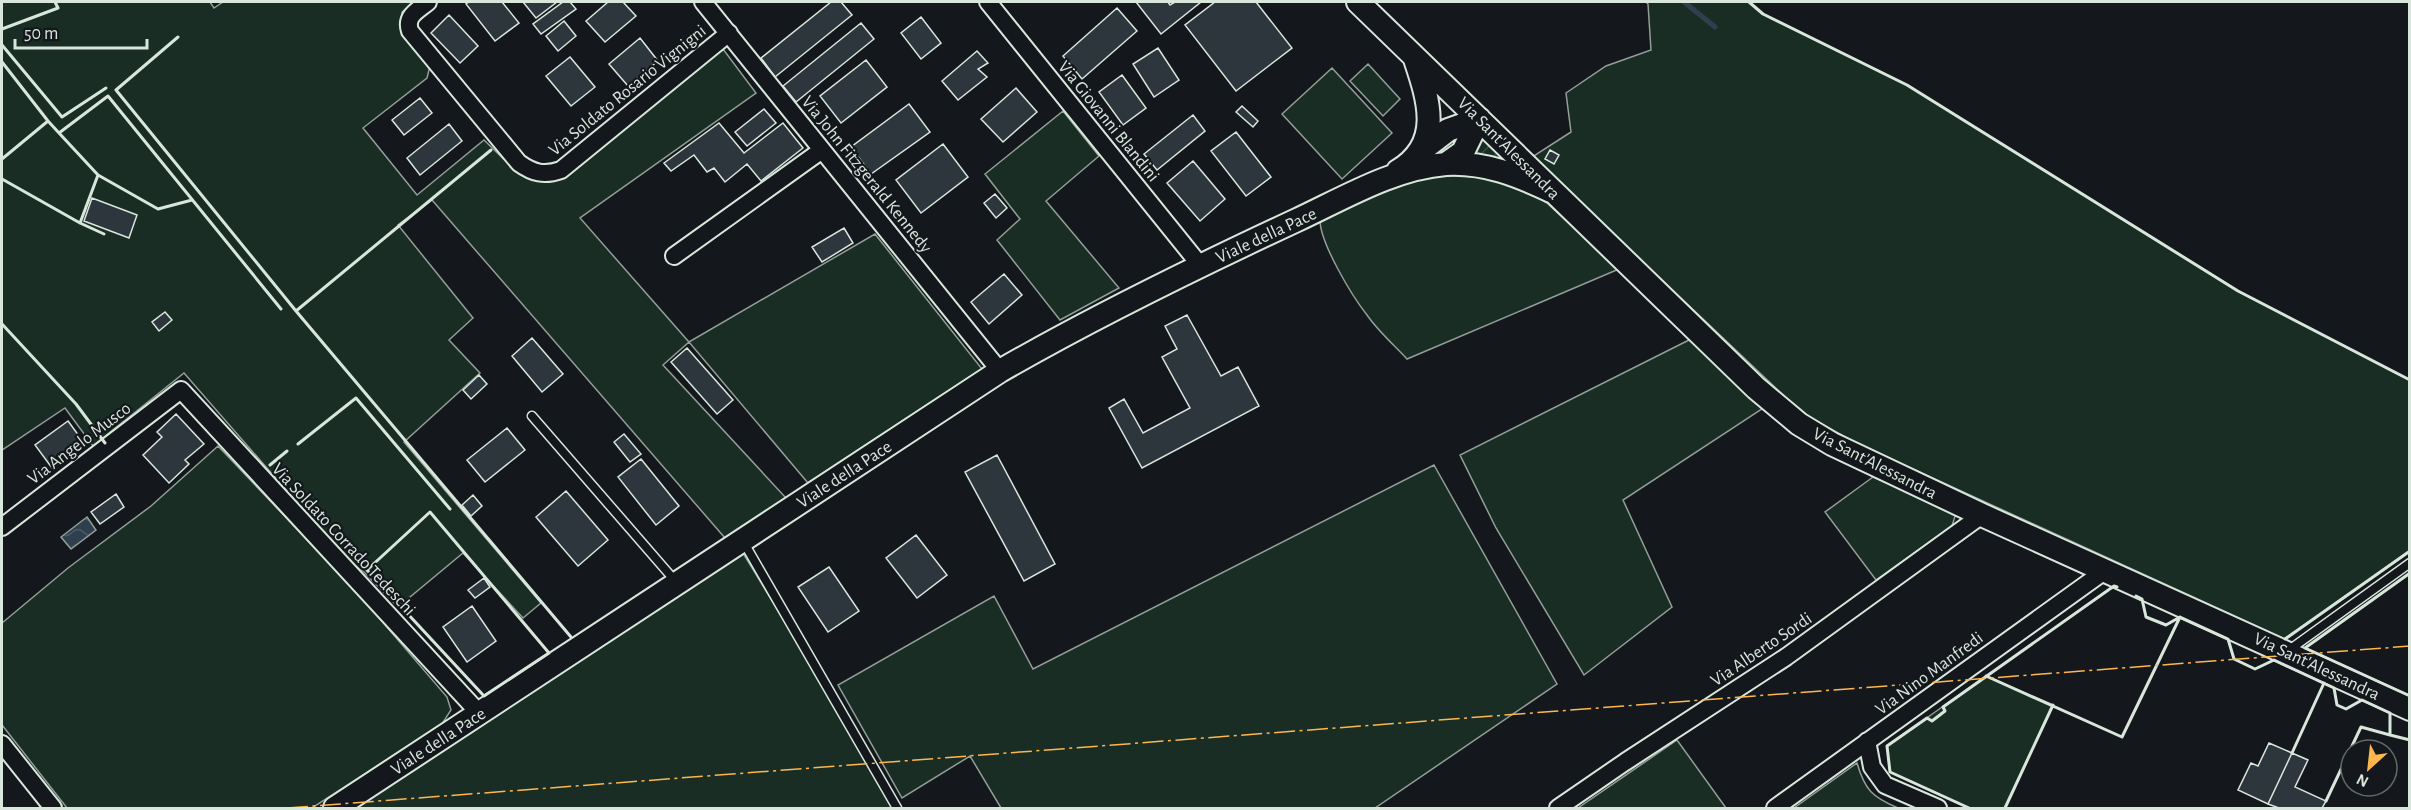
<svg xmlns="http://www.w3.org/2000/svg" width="2411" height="810" font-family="'Alegreya Sans',sans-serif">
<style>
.grass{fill:#1a2d24;stroke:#939e99;stroke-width:1.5}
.garden{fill:url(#garden-furrows);stroke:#939e99;stroke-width:1.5}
.water{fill:url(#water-waves);stroke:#939e99;stroke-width:1.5}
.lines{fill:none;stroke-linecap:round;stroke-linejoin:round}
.stream{stroke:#2f3f4d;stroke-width:5}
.building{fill:#2c363c;stroke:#d8e6dc;stroke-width:1.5}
.lane-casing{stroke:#d8e6dc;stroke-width:11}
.street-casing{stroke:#d8e6dc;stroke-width:20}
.secondary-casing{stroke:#d8e6dc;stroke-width:26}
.lane{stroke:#14181c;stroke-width:8}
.street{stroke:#14181c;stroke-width:16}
.secondary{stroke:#14181c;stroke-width:22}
.wall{stroke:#d8e6dc;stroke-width:3}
.power{stroke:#ffb74d;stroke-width:1.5;stroke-dasharray:21 4.5 3 4.5;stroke-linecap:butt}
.labels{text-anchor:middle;stroke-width:4.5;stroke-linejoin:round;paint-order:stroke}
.street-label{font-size:18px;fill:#d8e6dc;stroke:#14181c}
</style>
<defs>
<pattern id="garden-furrows" width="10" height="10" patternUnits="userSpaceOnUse" patternTransform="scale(1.5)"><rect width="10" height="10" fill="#1a2d24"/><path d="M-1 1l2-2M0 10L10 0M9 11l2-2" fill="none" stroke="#3b4b43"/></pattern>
<pattern id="water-waves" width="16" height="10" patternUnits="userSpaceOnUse" patternTransform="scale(1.5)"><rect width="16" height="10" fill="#2f3f4d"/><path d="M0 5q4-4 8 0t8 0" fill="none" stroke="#4c5b66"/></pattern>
</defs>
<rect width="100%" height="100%" fill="#14181c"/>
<path class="grass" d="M2,2H210L214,8L223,2H415L402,12L403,28L430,66L427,78L363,128L417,195L484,140L513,168L563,175L723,49L756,93L580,218L689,342L875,234L982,369L808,483L689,342L663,365L786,498L725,538L432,200L398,225L473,318L449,340L480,373L404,442L541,603L523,618L463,553L398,607L364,572L348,561L184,373L93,446L65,408L2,450Z
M1646,2H1749L1763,14L1907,85L2238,291L2409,380V551L2285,639L1856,443L1802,413L1532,157L1571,132L1566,93L1606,66L1651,50L1648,4Z
M1368,64L1400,99L1383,116L1350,81Z
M1332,68L1392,133L1342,179L1282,114Z
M1063,111L1099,156L1046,201L1119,288L1060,320L997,240L1020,219L985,174Z
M1482,174L1536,196L1548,204L1619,269L1407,359C1394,345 1378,331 1367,315C1352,296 1320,243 1320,220L1393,187L1430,177Z
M1691,339L1765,407L1623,500L1672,607L1584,675L1496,528L1460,455Z
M218,446L356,591L447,697L451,710L442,724L312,808H67L2,725V623L68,568L151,506Z
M1434,465L1557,684L1375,808H1001L970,756L902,798L838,685L994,596L1033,669Z
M1873,477L1956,513L1952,526L1876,580L1825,512Z
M743,553L827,691L893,808H353Z
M1986,676L2053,705L2005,808H1969L1890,772L1887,746Z
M1677,740L1726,808H1578Z
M1857,763C1865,790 1872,797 1898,808H1794Z"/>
<path class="garden" d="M1478,140H1485L1508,165L1472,158Z"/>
<path class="water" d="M87,517L96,530L71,549L61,537Z"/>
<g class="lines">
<path class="stream" d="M1684,2L1715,27"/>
</g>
<path class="building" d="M469,2H502L519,23L495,41L466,4Z
M523,2H557L536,18Z
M563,2H570L576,9L541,34L533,24Z
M608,2H623L636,16L605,42L586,21Z
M831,2H841L852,15L775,77L761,58Z
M1136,2H1168L1170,5L1175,2H1201L1161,34Z
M1215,2H1256L1292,48L1236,91L1185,25Z
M1117,8L1137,31L1082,79L1063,56Z
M449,15L478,46L460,63L431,33Z
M921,17L941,43L921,59L901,33Z
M564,21L576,36L558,51L546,36Z
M861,23L874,39L796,102L783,86Z
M640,38L658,61L628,86L609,64Z
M1158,48L1179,80L1154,97L1133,64Z
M977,51L988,63L978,69L987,77L958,100L942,81Z
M570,57L595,87L571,106L546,76Z
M866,60L887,87L841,123L820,96Z
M1122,75L1146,108L1123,125L1099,92Z
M1016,88L1037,112L1003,142L981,119Z
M420,98L432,113L404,135L392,120Z
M909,104L930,132L871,174L851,147Z
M1242,106L1258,121L1253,127L1236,112Z
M764,109L776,123L747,146L735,132Z
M1193,115L1205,131L1157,170L1144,154Z
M719,123L744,153L783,123L803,148L761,181L747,164L725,182L714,168L707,172L694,155L671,171L664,163Z
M449,124L462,141L420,175L407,158Z
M1236,132L1271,177L1246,196L1211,151Z
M943,144L968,177L921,213L896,180Z
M1550,150L1559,155L1554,164L1545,159Z
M1193,161L1225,199L1200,221L1167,183Z
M995,194L1007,208L996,218L984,203Z
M92,198L137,215L129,238L84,221Z
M844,228L853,243L822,262L812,247Z
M1004,274L1022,295L989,324L971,302Z
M165,312L172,320L159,331L152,322Z
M1187,315L1221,376L1238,367L1259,406L1142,468L1109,408L1124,399L1143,433L1190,408L1162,357L1177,349L1165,326Z
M532,338L563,374L542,392L512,356Z
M687,348L733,400L717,414L671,362Z
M479,375L487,384L471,399L463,390Z
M176,414L204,444L185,460L189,464L169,483L143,455L162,437L157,432Z
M68,421L85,444L52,468L35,445Z
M507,428L525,450L485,482L467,460Z
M624,434L641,454L630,462L614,442Z
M997,455L1055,564L1024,581L965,472Z
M641,459L679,506L656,525L618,477Z
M566,491L608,540L578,566L536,517Z
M116,494L124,507L100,524L91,512Z
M473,495L482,506L471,516L462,505Z
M916,535L947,575L917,598L886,558Z
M829,567L859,611L828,632L798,587Z
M484,578L490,587L475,598L468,590Z
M472,606L496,641L467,662L443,627Z
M2269,743L2292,753L2268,804L2238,790L2251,763L2258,766Z
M2292,753L2308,760L2295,787L2326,801L2322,808H2279L2268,804Z"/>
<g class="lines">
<defs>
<path id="lane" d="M532,416L677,583
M743,541L897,808
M2289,650L2410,563"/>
<path id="street" d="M428,2C417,11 405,16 410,31L519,163C533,173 544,176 561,170L729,33
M703,2L1000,371
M988,2L1200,265
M674,256L822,150
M2,527L181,390L480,714
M1867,741L1872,767L1885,785L1938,808
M2,744L53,808
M1558,808L1625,762L1786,657L1982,515
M1775,808L2106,570"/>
<path id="secondary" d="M1358,2L1756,388L1799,424L1832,444L1982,515L2410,709
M1422,150L1448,130L1479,119
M1446,164L1463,152L1479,119
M1398,171C1443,144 1429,101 1415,59
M335,808L1000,371C1097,315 1196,267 1297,220C1344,198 1394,168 1446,164C1485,162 1517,175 1551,191"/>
</defs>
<use href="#lane" class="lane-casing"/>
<use href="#street" class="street-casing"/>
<use href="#secondary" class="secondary-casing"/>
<use href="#lane" class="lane"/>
<use href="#street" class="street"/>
<use href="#secondary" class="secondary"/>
<path class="wall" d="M1749,2L1763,14L1907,85L2238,291L2410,380
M2,29L58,8L55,2
M178,37L116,90L296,311L571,637
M2,45L62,117L106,88
M2,62L48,121L2,159
M48,121L59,133L108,96L281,309
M59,133L98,175L158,209L192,200
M2,179L80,223L104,234
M80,223L98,175
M296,311L491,150
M2,324L76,404L105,443
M298,444L356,398L450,509
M270,465L287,451
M430,512L549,653L484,696L367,570Z
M2410,573L2305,648L2410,696
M2136,596L2142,599L2146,617L2166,625L2180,617L2228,639L2234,659L2255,669L2274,660L2334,688L2337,705L2346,709L2362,700L2390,713V735L2410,740
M2285,639L2410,551
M1986,676L2122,737L2180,617
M2292,753L2324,683
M2326,801L2361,727L2390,735
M1969,808L1890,772L1887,746L1927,718L1932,721L1945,711L1943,707L2114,586L2117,587
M2005,808L2053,705"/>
<path class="power" d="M287,808L2410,646"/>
</g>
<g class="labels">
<g class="street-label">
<text transform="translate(627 90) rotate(-39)" y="6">Via Soldato Rosario Vignigni</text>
<text transform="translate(1109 121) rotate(51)" y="6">Via Giovanni Blandini</text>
<text transform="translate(1509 148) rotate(45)" y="6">Via Sant'Alessandra</text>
<text transform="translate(867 174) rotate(51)" y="6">Via John Fitzgerald Kennedy</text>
<text transform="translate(1266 235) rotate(-25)" y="6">Viale della Pace</text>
<text transform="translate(79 443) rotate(-37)" y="6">Via Angelo Musco</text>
<text transform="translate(1875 463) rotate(27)" y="6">Via Sant'Alessandra</text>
<text transform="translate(844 474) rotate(-33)" y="6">Viale della Pace</text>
<text transform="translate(344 539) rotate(47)" y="6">Via Soldato Corrado Tedeschi</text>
<text transform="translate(1761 649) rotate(-34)" y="6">Via Alberto Sordi</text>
<text transform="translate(2317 666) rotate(25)" y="6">Via Sant'Alessandra</text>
<text transform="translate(1929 673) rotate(-36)" y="6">Via Nino Manfredi</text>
<text transform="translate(438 741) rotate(-33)" y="6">Viale della Pace</text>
</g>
</g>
<rect width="2411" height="810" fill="none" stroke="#d8e6dc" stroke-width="6"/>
<g transform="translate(2369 768) rotate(207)"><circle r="28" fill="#14181c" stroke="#626a69" stroke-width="1.5"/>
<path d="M0-4.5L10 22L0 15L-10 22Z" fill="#ffb74d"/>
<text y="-9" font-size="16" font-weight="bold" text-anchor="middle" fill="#d8e6dc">N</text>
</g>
<path d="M15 39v9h132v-9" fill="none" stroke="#d8e6dc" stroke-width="3"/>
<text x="24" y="39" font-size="18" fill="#d8e6dc" stroke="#14181c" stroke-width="4.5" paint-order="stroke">50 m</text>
</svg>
